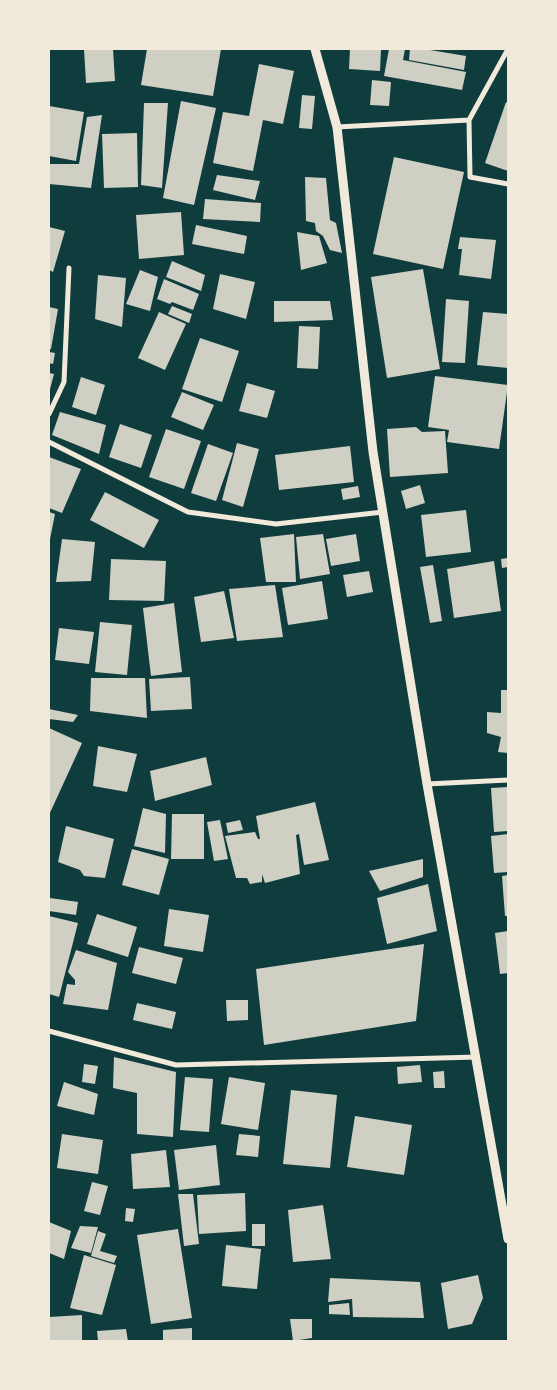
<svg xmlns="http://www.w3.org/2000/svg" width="557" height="1390" font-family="Jost,sans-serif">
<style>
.building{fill:#cfcfc3}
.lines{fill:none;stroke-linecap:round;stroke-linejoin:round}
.minor{stroke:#f1e9da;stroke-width:5}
.tertiary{stroke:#f1e9da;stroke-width:9}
</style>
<rect width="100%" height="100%" fill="#0f3d3e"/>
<path class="building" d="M84,49H113L115,81L86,83Z
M147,49H221L213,96L141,85Z
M350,49H381L380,71L349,69Z
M389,49H405L403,60L466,72L462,90L384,76Z
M410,49H424L466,56L464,70L409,60Z
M259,64L294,71L283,124L263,120L253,171L213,163L223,112L249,116Z
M372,80L391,82L389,106L370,105Z
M302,95L315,96L312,129L299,128Z
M181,101L216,108L194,205L163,198Z
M506,102L508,103V171L485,163Z
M144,103H168L162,188L141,185Z
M49,106L84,112L76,161L49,156Z
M102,115L91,188L49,184V164H79L87,117Z
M137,133L138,187L104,188L102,134Z
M394,157L464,172L443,269L373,254Z
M217,175L260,181L255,200L213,190Z
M305,177L326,178L330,220L336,223L342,253L330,250L323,236L316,231L315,223L306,221Z
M205,199L261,203L260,222L203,219Z
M181,212L184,255L139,259L136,215Z
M196,225L247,236L244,254L192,244Z
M49,227L65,231L53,272L49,270Z
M297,232L319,236L327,263L301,270Z
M460,237L496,240L491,279L459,275L462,249H458Z
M172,261L205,275L201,291L166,277Z
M423,269L440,369L387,378L371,277Z
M140,270L158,277L150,311L126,304Z
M220,274L255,282L246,319L213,309Z
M98,275L126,278L122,327L95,319Z
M164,279L199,294L193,310L172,302L170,304L157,299Z
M446,299L469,301L465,363L442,362Z
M274,301H330L333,320L274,322Z
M172,306L192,314L189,323L168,314Z
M49,307L58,309L51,349H49Z
M159,312L186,324L165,370L138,358Z
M483,312L508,314V368L477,365Z
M299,326L320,327L318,369L297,368Z
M200,338L239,351L222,402L182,389Z
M49,352L55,353L53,364L49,363Z
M49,373L54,374L49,393Z
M435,376L508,385L499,449L447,442L449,430L428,427Z
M81,377L105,385L96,415L72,407Z
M247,383L275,391L267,418L239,411Z
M182,392L214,405L203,430L171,417Z
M60,412L106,425L99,454L52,435Z
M120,424L152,435L141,468L109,457Z
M416,427L422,432L445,431L448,473L390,477L387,429Z
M166,429L201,441L184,489L149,477Z
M237,443L259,449L243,507L222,500Z
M208,444L233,453L216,501L191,493Z
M350,446L354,482L279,490L275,455Z
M49,457L81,469L62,513L49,508Z
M420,485L425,503L406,509L401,491Z
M358,486L360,497L343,500L341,489Z
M105,492L159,520L144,548L90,520Z
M466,510L471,552L426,557L421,515Z
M49,512L55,514L50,539H49Z
M294,534L296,582H266L260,538Z
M323,534L330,574L300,579L296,537Z
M356,534L360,561L331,566L326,539Z
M62,539L95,542L91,581L56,582Z
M508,558V567L502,568L501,559Z
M111,559L166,561L164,601L109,600Z
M494,561L501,611L454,618L447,569Z
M433,565L442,621L430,623L420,567Z
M369,571L373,592L347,597L343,575Z
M322,581L328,619L288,625L282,588Z
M275,585L283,637L237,641L229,589Z
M224,591L234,638L201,642L194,597Z
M174,603L182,672L151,676L143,608Z
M100,622L132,625L127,675L95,672Z
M59,628L94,632L89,664L55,660Z
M190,677L192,709L151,711L149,679Z
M91,678H145L147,718L90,711Z
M501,690H508V753L498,752L501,737L487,733V712L501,713Z
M49,709L78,715L73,722L49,719Z
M49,728L82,743L49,815Z
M98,746L137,754L127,792L93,786Z
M206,757L212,785L155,801L150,771Z
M508,787V831L494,832L491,788Z
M315,802L329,860L304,865L299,834L296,835L300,874L265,883L262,874V882L250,884L247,878H236L225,836L255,832L258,839H260L256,816Z
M143,808L166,814L165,853L134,846Z
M172,814H204V859H171Z
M220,820L228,859L214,861L207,822Z
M240,820L243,830L228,833L226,823Z
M66,826L114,839L105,878L84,876L80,870L58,862Z
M508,834V872L494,873L491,836Z
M132,849L169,859L159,895L122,885Z
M423,859V877L380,891L369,871Z
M508,875V916H505L502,876Z
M428,884L437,931L387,944L377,898Z
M50,898L78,902L76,915L49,911Z
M169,909L209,915L203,952L164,946Z
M97,914L137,927L128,957L87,944Z
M49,916L78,923L59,997L49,994Z
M508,931V973L500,974L495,933Z
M424,944L416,1021L264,1045L256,969Z
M139,947L183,958L176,984L132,973Z
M76,950L117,963L108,1010L63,1004L67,984L75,985V980L68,972Z
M226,1000H248V1020L227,1021Z
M137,1003L176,1012L172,1029L133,1020Z
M114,1057L176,1072L173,1137L137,1134V1093L113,1088Z
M84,1064L98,1066L95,1084L82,1082Z
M420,1065L422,1082L398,1084L397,1067Z
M444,1071L445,1088H434L433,1072Z
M185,1077L213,1079L209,1132L180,1130Z
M229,1077L265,1083L258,1130L221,1124Z
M64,1082L98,1094L94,1115L57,1106Z
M291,1090L337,1095L330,1168L283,1164Z
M355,1116L412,1125L404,1175L347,1167Z
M62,1134L103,1140L98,1174L57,1168Z
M239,1134L260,1136L258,1157L236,1155Z
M216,1145L220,1185L179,1190L174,1150Z
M166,1150L170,1187L133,1189L131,1154Z
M92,1182L108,1186L100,1215L84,1211Z
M245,1193L246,1231L199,1234L197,1195Z
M178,1194H193L199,1244L184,1246Z
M323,1205L331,1259L293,1262L288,1210Z
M126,1208L135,1209L133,1222L125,1221Z
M49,1222L71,1231L64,1259L49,1253Z
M252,1224H265V1246H252Z
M80,1226L98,1227L91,1253L71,1248Z
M178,1229L192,1318L151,1324L137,1235Z
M98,1231L106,1234L100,1251L117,1256L114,1263L91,1256Z
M226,1245L261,1249L257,1289L222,1286Z
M84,1255L116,1265L102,1315L70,1308Z
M478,1275L483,1298L472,1324L448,1329L441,1283Z
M330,1278L420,1282L424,1318L353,1317L352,1299L328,1302Z
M349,1303L350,1315L329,1314V1305Z
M82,1315V1341H49V1317Z
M290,1319H312V1338L293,1341Z
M192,1328V1341H163V1330Z
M126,1329L128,1341H98L97,1331Z"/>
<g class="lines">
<path class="minor" d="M469,120L470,177L508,184
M337,127L469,120L508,49
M49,414L64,382L69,268
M49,442L188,512L276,524L383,512
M427,784L508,780
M49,1031L176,1065L477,1057"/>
<path class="tertiary" d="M315,49L337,127L373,452L427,784L508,1239"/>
</g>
<rect width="557" height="1390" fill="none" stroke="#f1e9da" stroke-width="100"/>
</svg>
